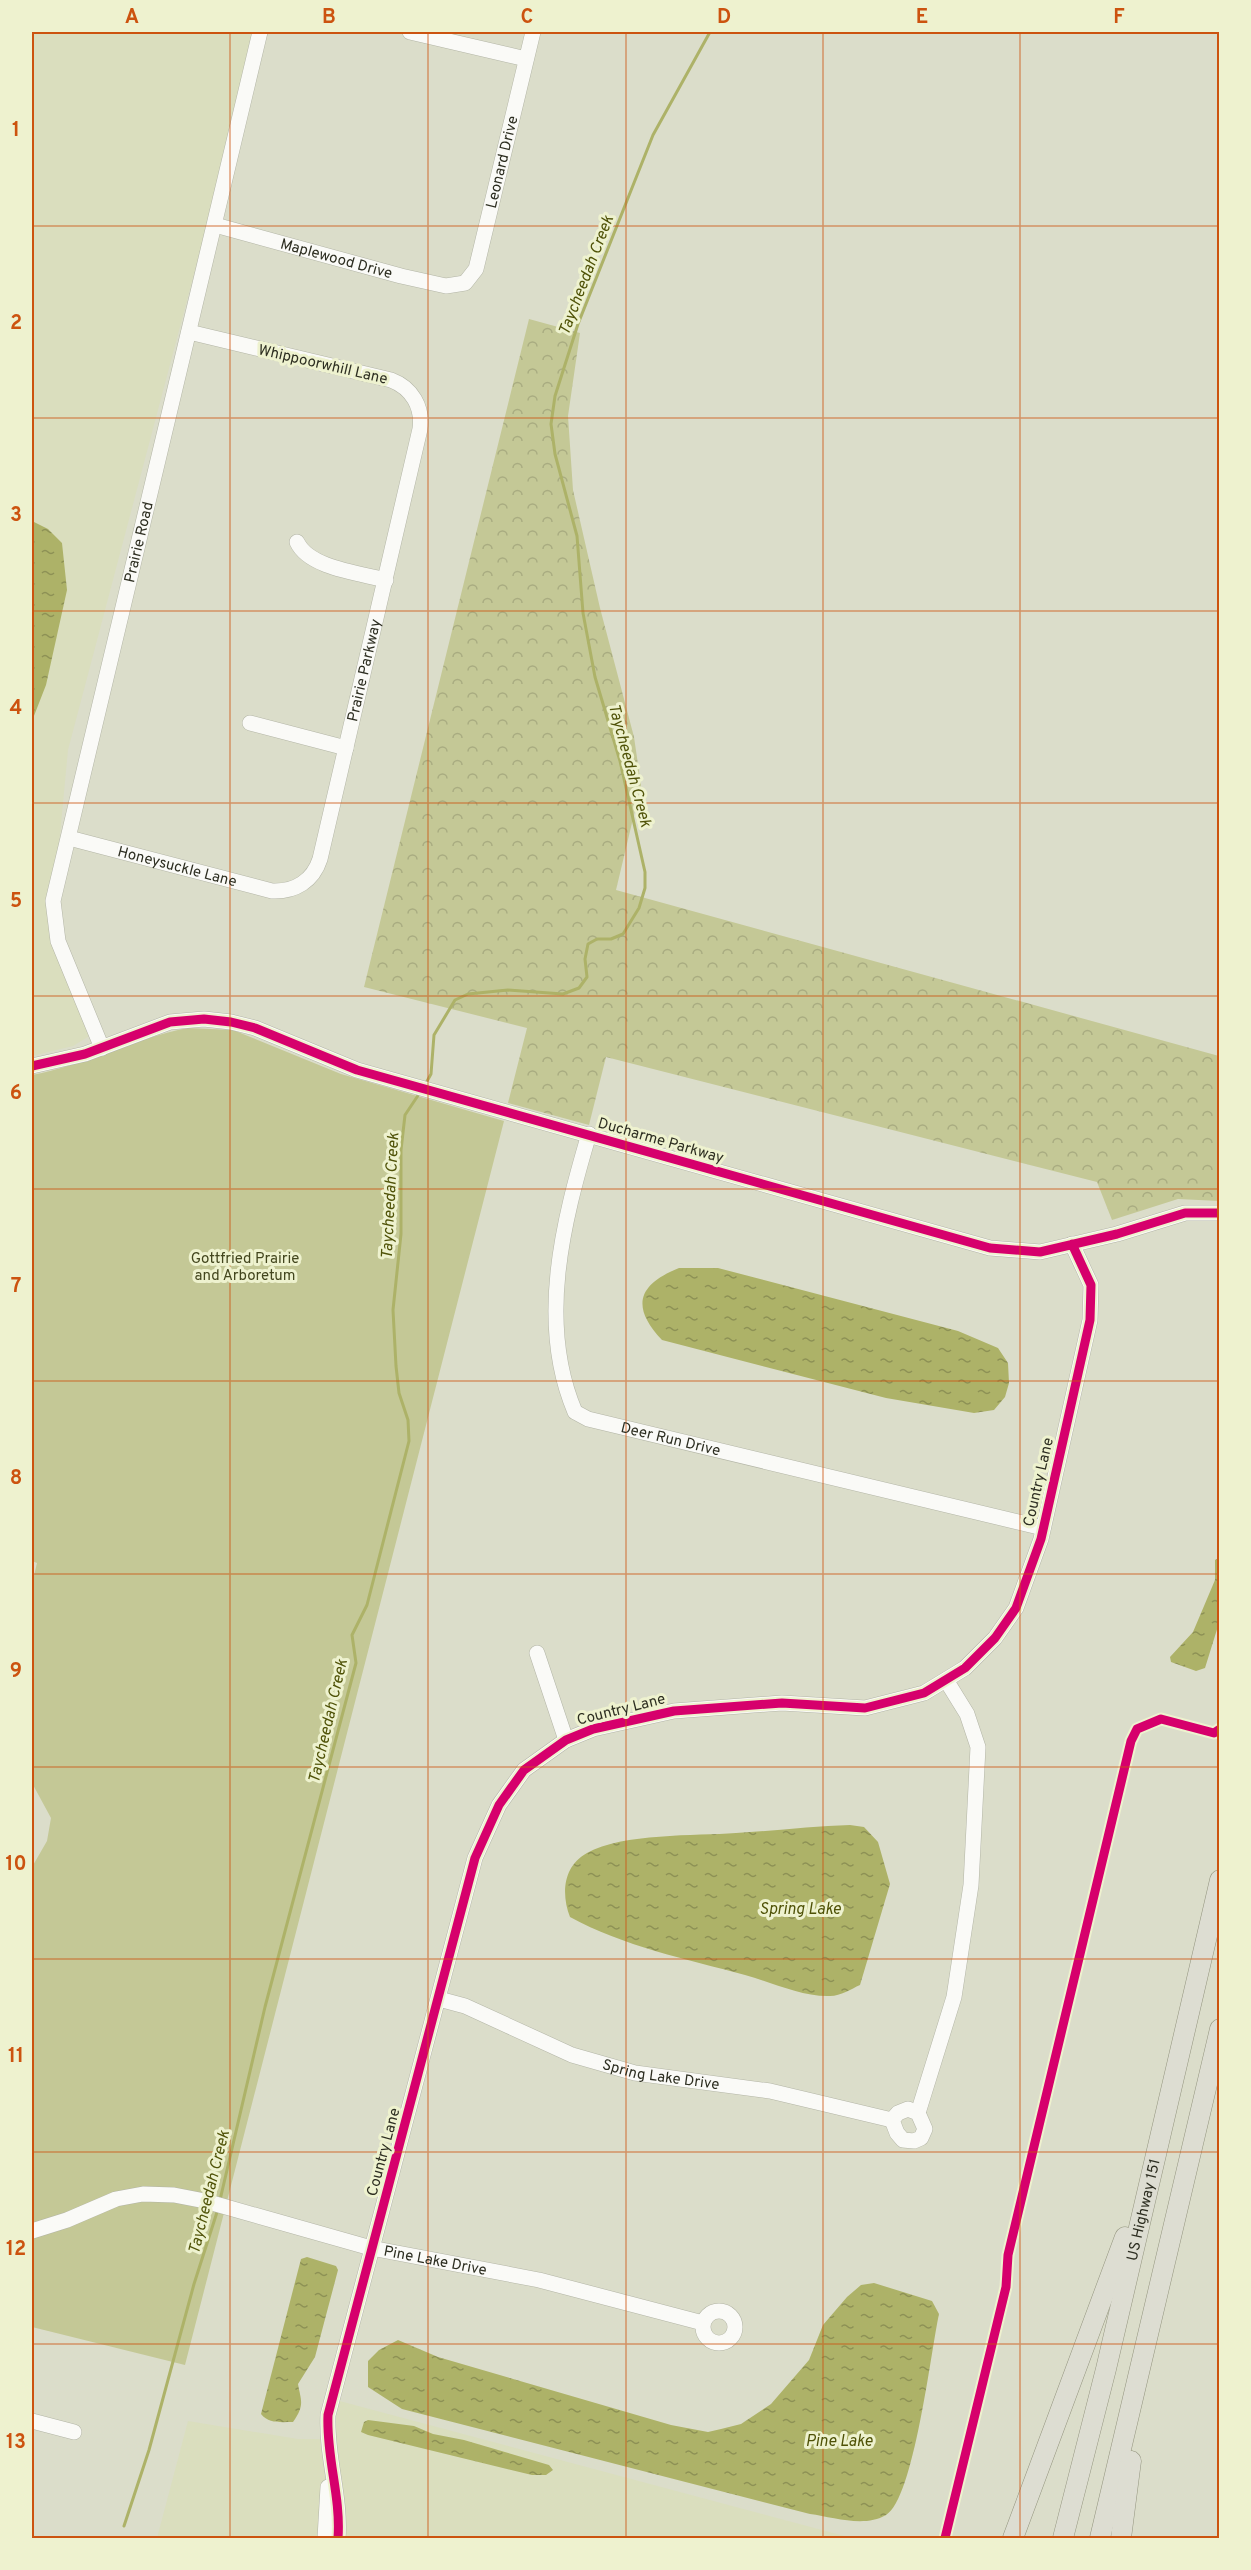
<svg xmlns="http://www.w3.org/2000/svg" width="1251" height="2570" font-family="Overpass,sans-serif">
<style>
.built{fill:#dadebe}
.grass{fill:#c4c896}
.park{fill:url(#park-crowns)}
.water{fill:url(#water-ripples)}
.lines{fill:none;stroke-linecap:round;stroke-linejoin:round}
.stream{stroke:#adb268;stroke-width:3}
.minor-casing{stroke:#b3b5a6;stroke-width:16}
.major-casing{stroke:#93947e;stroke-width:21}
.minor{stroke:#fafaf7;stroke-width:15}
.major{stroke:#ddddd2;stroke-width:20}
.cycleway-casing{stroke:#eef2cf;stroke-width:13}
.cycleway{stroke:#d6006c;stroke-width:9}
.grid{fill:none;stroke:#cc530f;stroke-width:1.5;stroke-opacity:0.55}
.labels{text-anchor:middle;stroke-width:6;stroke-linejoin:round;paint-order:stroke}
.street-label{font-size:15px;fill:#2d2e21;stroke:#eef2cf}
.park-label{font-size:15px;fill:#43461e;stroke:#eef2cf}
.water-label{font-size:16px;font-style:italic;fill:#4f5207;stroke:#eef2cf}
.neatline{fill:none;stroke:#cc530f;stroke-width:2}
.grid-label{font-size:20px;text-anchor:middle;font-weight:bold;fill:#cc530f}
</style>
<defs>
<pattern id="park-crowns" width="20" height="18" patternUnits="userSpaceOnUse" patternTransform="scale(1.5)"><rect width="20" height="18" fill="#c4c896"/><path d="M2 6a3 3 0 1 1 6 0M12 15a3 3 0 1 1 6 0" fill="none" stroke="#a9ac81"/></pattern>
<pattern id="water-ripples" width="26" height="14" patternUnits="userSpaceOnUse" patternTransform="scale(1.5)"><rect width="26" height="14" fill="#adb268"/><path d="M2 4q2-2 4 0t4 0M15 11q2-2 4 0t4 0" fill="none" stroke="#8d9155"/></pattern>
</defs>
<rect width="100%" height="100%" fill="#dbddca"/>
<path class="built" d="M32,32H258L68,750L53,909L96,1032L73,1046L32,1056Z
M332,2399L852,2538H157L188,2421L298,2439H327Z"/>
<path class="grass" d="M188,1028L233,1030L341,1074L504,1121L185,2365L32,2327V1867L47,1841L51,1818L32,1783V1584L37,1563L32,1561V1075C86,1065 134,1038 188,1028Z"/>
<path class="park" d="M529,319L580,333L568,416L573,490L600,608L634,737L641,785L616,890L1219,1056V1201L1178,1199L1112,1220L1097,1182L606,1057L589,1125L508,1103L527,1028L364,987Z"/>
<path class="water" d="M32,521L48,529L62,543L67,590L46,685L32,721Z
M679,1268H718L958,1331L998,1348L1008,1363L1009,1383L1005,1397L994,1410L974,1413L886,1398L662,1340C631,1307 637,1285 679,1268Z
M1219,1558V1623L1205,1668L1196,1671L1171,1662L1170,1657L1193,1632L1215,1580V1560Z
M850,1825L864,1827L878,1842L890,1884L860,1985C851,1989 841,1996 830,1996C802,1997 771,1982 745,1975C686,1959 623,1946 570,1917C561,1894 563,1866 587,1853C623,1833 695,1836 736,1833C774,1831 812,1826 850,1825Z
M307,2257L336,2266L338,2270L315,2357L298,2384C301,2401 305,2405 293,2422C281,2422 269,2424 261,2414L301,2259Z
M874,2283L932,2301L939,2314C931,2350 914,2499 886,2515C864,2528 833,2517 810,2514L402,2409L368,2387V2361L379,2350L398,2340L438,2357L671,2425L708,2432L721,2429L741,2424L771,2404L809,2360L823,2325L847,2297L861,2285Z
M368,2420L414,2426L433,2434L464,2440L549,2465L553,2470L546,2475H532L368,2435L361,2432L364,2422Z"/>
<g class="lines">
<path class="stream" d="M426,1083L431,1074L434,1035L455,1000L468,994L508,990L563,994L579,988L587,977L585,959L588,944L597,939H611L623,934L639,908L645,888V872L620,761L595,677L583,613L577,536L555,454L551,424L555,396L578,324L653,135L710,32
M220,2200L265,2007L356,1663L352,1635L367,1605L409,1441L408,1420L399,1393L396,1366L393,1310L401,1234V1150L405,1115L419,1094
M124,2526L149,2450L194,2284L218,2209"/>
<defs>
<g id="minor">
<path d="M410,32L526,59"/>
<path id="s1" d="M215,225L401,276L446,286L465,283L476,269L533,32"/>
<path d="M297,542C309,568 359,573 386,580"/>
<path d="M250,723L346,748"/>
<path id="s2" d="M69,838L272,891C295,892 313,881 320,859L420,429C423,407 412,388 391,380L189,332"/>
<path id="s3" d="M102,1048L58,941L53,901L260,32"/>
<path d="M32,1066L85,1054L170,1022L204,1019L231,1022L255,1028L357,1070L990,1248L1040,1252L1117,1234L1185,1213H1220"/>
<path id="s4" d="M589,1134C563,1222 537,1323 575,1412L588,1419L1043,1528"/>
<path d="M537,1653L566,1740"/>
<path id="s5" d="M439,1999L465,2006L572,2055L635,2073L770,2091L892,2120"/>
<path d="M908,2109L918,2113L925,2129L921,2138L914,2141L903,2140L897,2133L892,2120L898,2113Z"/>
<path d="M918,2113L954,1997L971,1885L978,1747L967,1714L946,1680"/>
<path id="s6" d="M32,2231L67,2220L116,2199L143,2194L174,2195L205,2201L371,2248L539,2280L703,2323"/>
<circle cx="719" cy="2327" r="16"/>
<path d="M32,2421L74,2432"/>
<path d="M325,2538L328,2487"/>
<path d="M338,2538C341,2496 326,2457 328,2415L475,1858L499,1805L524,1770L566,1740L593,1729L674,1711L782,1703L865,1708L924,1693L965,1668L995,1638L1016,1608L1041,1539L1090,1320L1091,1285L1072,1244"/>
</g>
<g id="major">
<path d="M1013,2538L1125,2237"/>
<path id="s7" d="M1063,2538L1106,2369L1220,1880"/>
<path d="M1100,2538L1220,2029"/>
<path d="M1121,2538L1131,2461"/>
</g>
</defs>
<use href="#minor" class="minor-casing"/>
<use href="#major" class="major-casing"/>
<use href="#minor" class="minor"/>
<use href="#major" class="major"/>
<defs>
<path id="cycleway" d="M32,1066L85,1054L170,1022L204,1019L231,1022L255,1028L357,1070L990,1248L1040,1252L1117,1234L1185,1213H1220
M338,2538C341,2496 326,2457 328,2415L475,1858L499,1805L524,1770L566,1740L593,1729L674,1711L782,1703L865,1708L924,1693L965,1668L995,1638L1016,1608L1041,1539L1090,1320L1091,1285L1072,1244
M945,2538L1006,2287L1008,2255L1131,1741L1137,1729L1161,1719L1214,1733L1220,1729"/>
</defs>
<use href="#cycleway" class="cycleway-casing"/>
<use href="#cycleway" class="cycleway"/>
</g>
<path class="grid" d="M230,32V2538M428,32V2538M626,32V2538M823,32V2538M1020,32V2538M32,226H1220M32,418H1220M32,611H1220M32,803H1220M32,996H1220M32,1189H1220M32,1381H1220M32,1574H1220M32,1767H1220M32,1959H1220M32,2152H1220M32,2344H1220"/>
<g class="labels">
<g class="street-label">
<text dy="5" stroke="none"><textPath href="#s1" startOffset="386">Leonard Drive</textPath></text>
<text dy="5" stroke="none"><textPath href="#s1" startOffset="126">Maplewood Drive</textPath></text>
<text transform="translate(323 364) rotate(13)" y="5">Whippoorwhill Lane</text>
<text dy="5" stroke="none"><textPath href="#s3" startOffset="525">Prairie Road</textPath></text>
<text dy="5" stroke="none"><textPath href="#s2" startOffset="466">Prairie Parkway</textPath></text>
<text dy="5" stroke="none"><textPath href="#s2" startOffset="112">Honeysuckle Lane</textPath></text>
<text transform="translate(661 1140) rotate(16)" y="5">Ducharme Parkway</text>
<text dy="5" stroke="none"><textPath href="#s4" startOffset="384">Deer Run Drive</textPath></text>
<text transform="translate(1038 1482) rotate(-77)" y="5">Country Lane</text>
<text transform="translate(621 1709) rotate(-14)" y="5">Country Lane</text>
<text dy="5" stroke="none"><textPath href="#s5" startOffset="236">Spring Lake Drive</textPath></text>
<text transform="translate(383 2152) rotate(-75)" y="5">Country Lane</text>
<text dy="5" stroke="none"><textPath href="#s7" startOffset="338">US Highway 151</textPath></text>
<text dy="5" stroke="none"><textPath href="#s6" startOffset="418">Pine Lake Drive</textPath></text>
</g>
<g class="park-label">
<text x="245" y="1263">Gottfried Prairie<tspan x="245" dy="17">and Arboretum</tspan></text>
</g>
<g class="water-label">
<text transform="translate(585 275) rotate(-69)" y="6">Taycheedah Creek</text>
<text transform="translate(631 765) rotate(75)" y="6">Taycheedah Creek</text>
<text transform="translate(389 1196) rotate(-87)" y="6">Taycheedah Creek</text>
<text transform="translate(327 1721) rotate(-77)" y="6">Taycheedah Creek</text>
<text x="800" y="1914">Spring Lake</text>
<text transform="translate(208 2192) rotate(-76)" y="6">Taycheedah Creek</text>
<text x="839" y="2446">Pine Lake</text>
</g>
</g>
<rect width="1251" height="2570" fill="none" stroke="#eef2cf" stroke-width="66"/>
<rect x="33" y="33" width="1185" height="2504" class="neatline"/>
<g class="grid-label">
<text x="132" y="23">A</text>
<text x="329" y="23">B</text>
<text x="527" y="23">C</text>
<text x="724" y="23">D</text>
<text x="922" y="23">E</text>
<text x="1119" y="23">F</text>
<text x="16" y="136">1</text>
<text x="16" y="329">2</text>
<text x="16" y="521">3</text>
<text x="16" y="714">4</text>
<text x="16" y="907">5</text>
<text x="16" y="1099">6</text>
<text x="16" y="1292">7</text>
<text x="16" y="1484">8</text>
<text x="16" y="1677">9</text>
<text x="16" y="1870">10</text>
<text x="16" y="2062">11</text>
<text x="16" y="2255">12</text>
<text x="16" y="2448">13</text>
</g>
</svg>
